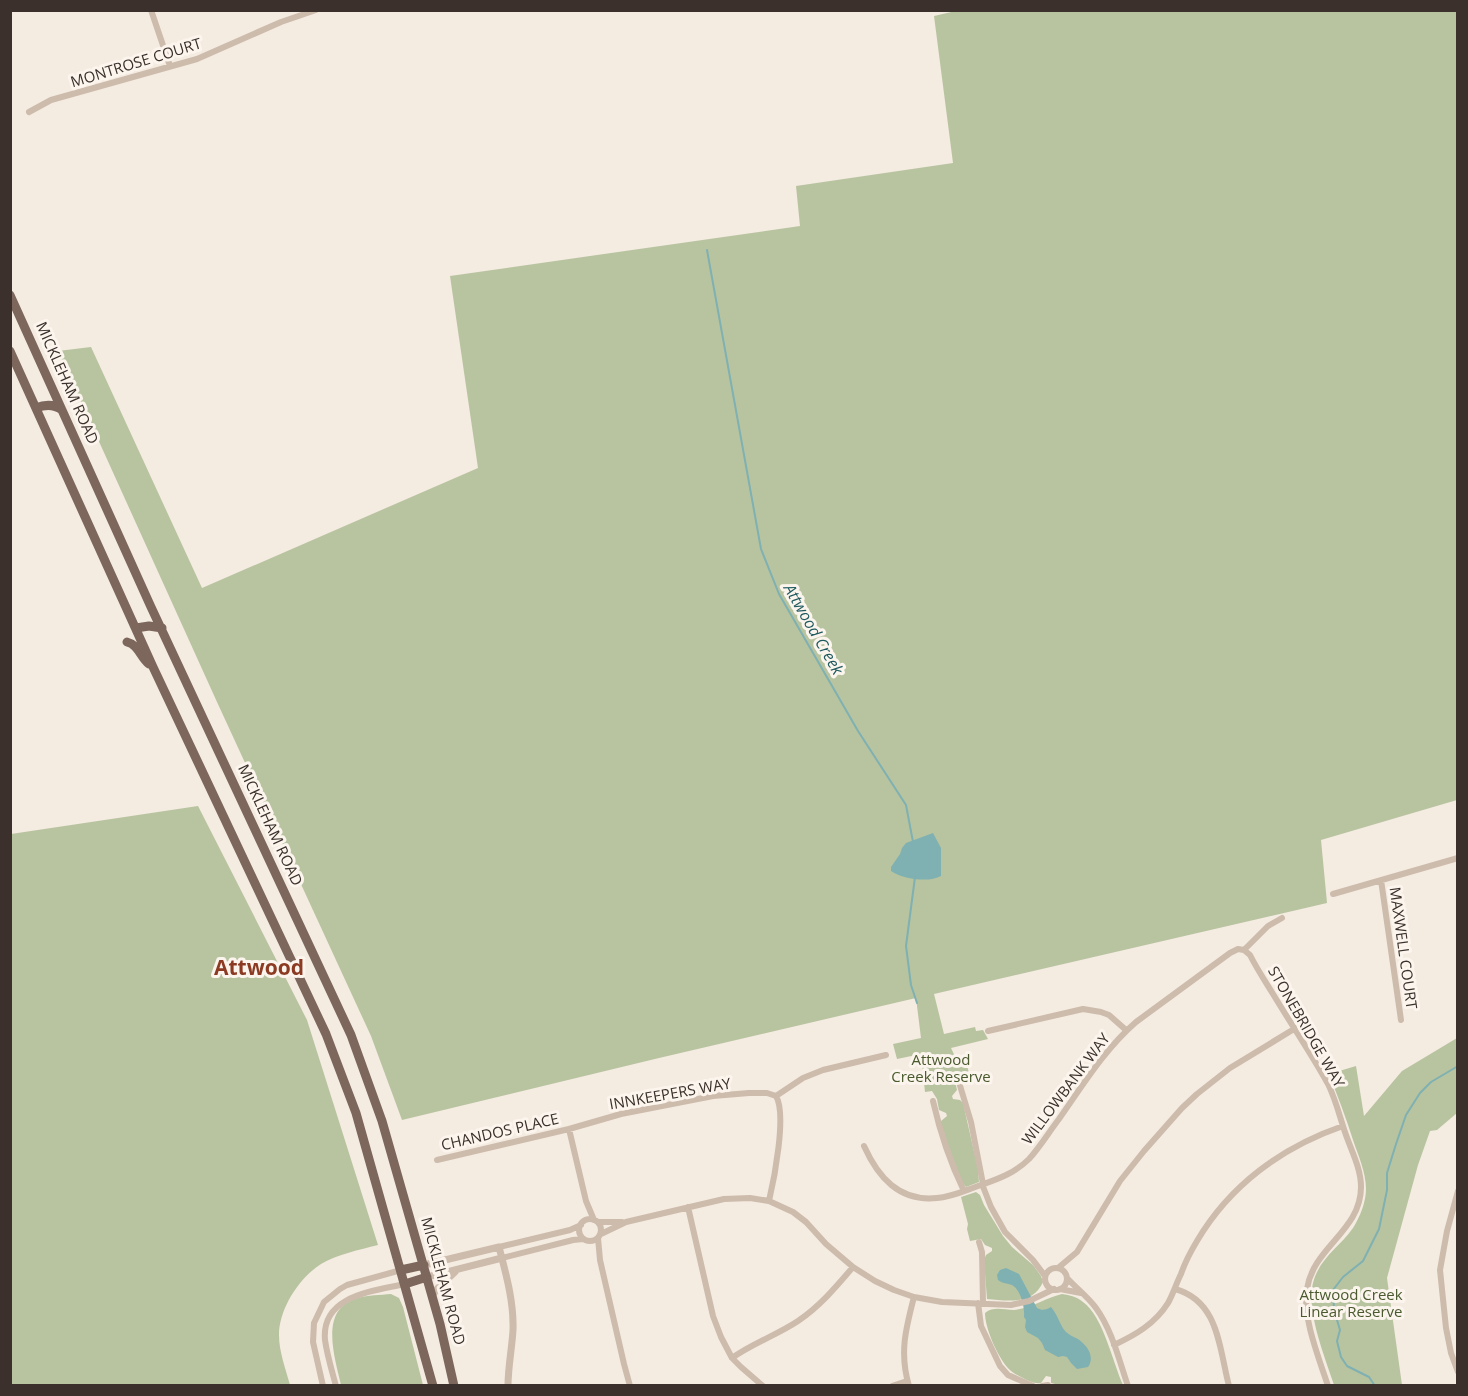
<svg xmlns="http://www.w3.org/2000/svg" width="1468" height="1396" font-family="'Open Sans',sans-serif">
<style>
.green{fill:#b8c4a0}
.water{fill:#7fb0b2}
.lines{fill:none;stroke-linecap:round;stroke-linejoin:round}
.stream{stroke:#7fb0b2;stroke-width:2}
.minor{stroke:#cdbbac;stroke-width:6}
.tertiary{stroke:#cdbbac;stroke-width:7}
.primary{stroke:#7d675c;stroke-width:9}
.labels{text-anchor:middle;stroke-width:6;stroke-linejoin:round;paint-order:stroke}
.street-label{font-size:15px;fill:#3b302b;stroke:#fbf5ee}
.park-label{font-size:15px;fill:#4a5a2e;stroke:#fbf5ee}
.water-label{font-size:16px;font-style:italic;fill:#1f5a5e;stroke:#fbf5ee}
.district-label{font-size:21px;font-weight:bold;fill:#8c3b22;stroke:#fbf5ee}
</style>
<rect width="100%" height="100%" fill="#f4ebe1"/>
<path class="green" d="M960,10L1457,11V800L1321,840L1327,903L934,994L944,1034L975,1027L976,1031L983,1030L988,1039L951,1048L960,1067L967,1065L970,1078L965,1084L959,1080L955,1082L957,1090L952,1096L953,1099L960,1100L963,1103L978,1169L979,1182L966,1187L962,1182L940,1125L941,1121L947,1116L946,1113L939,1110L937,1099L932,1091L925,1092L921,1054L897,1059L893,1044L921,1038L916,998L659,1058L402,1120L371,1036L217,702L58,351L91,347L202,588L478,468L450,276L800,226L796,186L953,163L934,16Z
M198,806L307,1020L378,1245C359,1250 338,1254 321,1264C299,1278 279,1309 279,1335C279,1352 286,1370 290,1385H11V834Z
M1457,1038V1113L1437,1130L1430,1131L1418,1165L1387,1278L1402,1385H1334C1325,1357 1306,1312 1313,1283C1320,1257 1339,1248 1353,1228C1360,1217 1366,1202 1366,1189C1366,1172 1358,1155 1353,1140C1346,1118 1338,1096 1329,1075L1336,1072L1356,1066L1364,1116L1402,1071Z
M976,1192L980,1195L984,1205L1003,1236L1012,1247L1033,1265L1041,1276L1043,1282C1033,1305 1008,1301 987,1299L984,1260L986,1255L992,1251V1248L985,1245L981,1239L970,1241L967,1229L968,1224L961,1197Z
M391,1294L399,1298L403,1307L423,1385H341C335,1358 318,1308 358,1298C368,1295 380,1295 391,1294Z
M1062,1294C1070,1295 1077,1297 1083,1302C1103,1316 1113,1363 1123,1385H1059L1051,1383V1377L1046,1376L1041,1383C1034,1384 1029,1381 1023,1378C1017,1375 1011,1372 1007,1367C997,1355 985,1328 985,1313C994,1306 1003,1310 1014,1310C1032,1308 1045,1298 1062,1294Z"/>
<path class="water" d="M933,833L941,848V876C929,883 902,879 891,871V867L900,854L902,848L906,843Z
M1006,1268L1019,1274L1037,1308C1042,1311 1046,1310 1051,1307C1058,1315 1060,1326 1066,1332C1069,1335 1074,1337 1078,1339C1088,1346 1095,1357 1088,1367L1077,1369L1071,1363L1067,1357L1063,1356L1058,1357L1045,1350L1042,1343L1038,1338L1027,1332L1025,1327L1026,1320L1024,1317C1025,1308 1021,1290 1012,1285C1007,1283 1003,1284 998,1280L997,1275L1000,1270Z"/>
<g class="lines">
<path class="stream" d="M707,250L761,549L779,594L858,731L906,805L913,842
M915,877L906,946L911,985L917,1003
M1375,1386L1369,1377L1347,1366L1341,1357L1337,1341L1340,1330L1334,1310L1333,1290L1343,1277L1363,1261L1379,1229L1387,1190V1173L1396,1144L1406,1115L1420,1093L1431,1082L1458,1066"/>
<path class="minor" d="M151,10L170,66
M29,112L51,100L197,59L281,22L316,10
M1381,880L1401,1020
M1333,894L1458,858
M1244,950L1250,955C1257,969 1265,981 1273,994C1291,1024 1311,1053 1328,1084C1336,1100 1340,1118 1346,1135C1352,1152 1361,1169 1361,1187C1361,1231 1313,1247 1307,1289C1302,1317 1319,1358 1328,1386
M988,1031L1083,1009L1101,1012L1109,1015L1126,1030
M958,1079L971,1122L983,1184
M776,1096L803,1078L823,1070L886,1055
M933,1101C940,1132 950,1162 964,1191
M569,1129L586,1201L594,1220
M864,1146C878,1177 899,1202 937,1198C952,1197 966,1190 981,1185C998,1179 1015,1173 1029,1159C1040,1147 1049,1132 1059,1119C1083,1085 1104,1050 1136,1022L1230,953L1238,949L1244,950L1268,926L1282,918
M437,1160L569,1129L621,1114L713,1096L749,1093H767L776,1096
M982,1184L991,1207L1005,1232L1033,1260L1045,1276
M1458,1191L1447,1231L1440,1270L1446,1328L1451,1353L1458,1372
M769,1201C774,1180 787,1114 776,1096
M688,1207L713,1316L721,1337L732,1358L741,1367L763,1386
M579 1230a11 11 0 1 1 22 0a11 11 0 1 1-22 0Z
M598,1222H622
M601,1234L626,1222L724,1199L750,1198L769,1201L793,1212L806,1222L826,1244L853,1267L875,1281L894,1290L914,1297L942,1302L1011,1305L1029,1301L1054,1289
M598,1238L600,1260L624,1364L630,1386
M979,1242L982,1252L983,1303
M499,1247L570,1230L581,1225
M502,1258L573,1240L583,1239
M1058,1268L1077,1252L1120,1181L1144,1151L1182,1108L1197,1094L1230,1068L1294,1029
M1045 1279a11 11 0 1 1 22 0a11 11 0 1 1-22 0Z
M1067,1278C1076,1288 1088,1297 1096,1308C1112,1330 1119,1360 1128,1386
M1060,1289L1081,1293
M1175,1289C1219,1301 1219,1348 1229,1386
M978,1303L981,1326L1000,1366L1008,1375L1033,1386
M1114,1345C1135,1335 1155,1324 1168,1303C1173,1294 1176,1284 1181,1274C1185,1262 1191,1251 1197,1241C1230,1185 1282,1147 1343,1126
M732,1358C753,1343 777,1335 798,1321C820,1306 836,1287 853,1267
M323,1386L313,1342L314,1323L324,1302L340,1289L347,1285L401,1270
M336,1386C332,1371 327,1355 325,1340C321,1295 374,1291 405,1284
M892,1386L907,1381
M909,1386C899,1353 906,1328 914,1297
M1042,1386L1048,1385"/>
<path class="tertiary" d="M424,1265L499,1247C506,1274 514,1302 513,1330C512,1348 508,1367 508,1386
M427,1277L502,1258
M432,1296L437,1289L455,1272"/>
<path class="primary" d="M10,295L151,607L351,1035L382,1121L440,1324L454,1386
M10,351L153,667L326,1034L356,1113L433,1386
M36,408C46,404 54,404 62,410
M136,628L149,626L162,628
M127,642C139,645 140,657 149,664
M401,1270L424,1265
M405,1284L427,1277"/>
</g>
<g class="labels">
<g class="street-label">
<text transform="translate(136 63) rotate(-17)" y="5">MONTROSE COURT</text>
<text transform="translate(67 383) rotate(66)" y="5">MICKLEHAM ROAD</text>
<text transform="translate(270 825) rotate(65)" y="5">MICKLEHAM ROAD</text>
<text transform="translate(1403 948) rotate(82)" y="5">MAXWELL COURT</text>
<text transform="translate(1306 1027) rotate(60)" y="5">STONEBRIDGE WAY</text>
<text transform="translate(1066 1089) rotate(-53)" y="5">WILLOWBANK WAY</text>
<text transform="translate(670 1094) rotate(-10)" y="5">INNKEEPERS WAY</text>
<text transform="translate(500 1132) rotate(-13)" y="5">CHANDOS PLACE</text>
<text transform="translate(443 1281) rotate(75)" y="5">MICKLEHAM ROAD</text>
</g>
<g class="park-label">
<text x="941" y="1065">Attwood<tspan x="941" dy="17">Creek Reserve</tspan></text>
<text x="1351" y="1300">Attwood Creek<tspan x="1351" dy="17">Linear Reserve</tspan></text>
</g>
<g class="water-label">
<text transform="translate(814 629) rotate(60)" y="6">Attwood Creek</text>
</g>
<g class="district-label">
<text x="259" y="975">Attwood</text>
</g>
</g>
<rect width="1468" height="1396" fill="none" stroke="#3b302b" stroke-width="24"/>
</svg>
